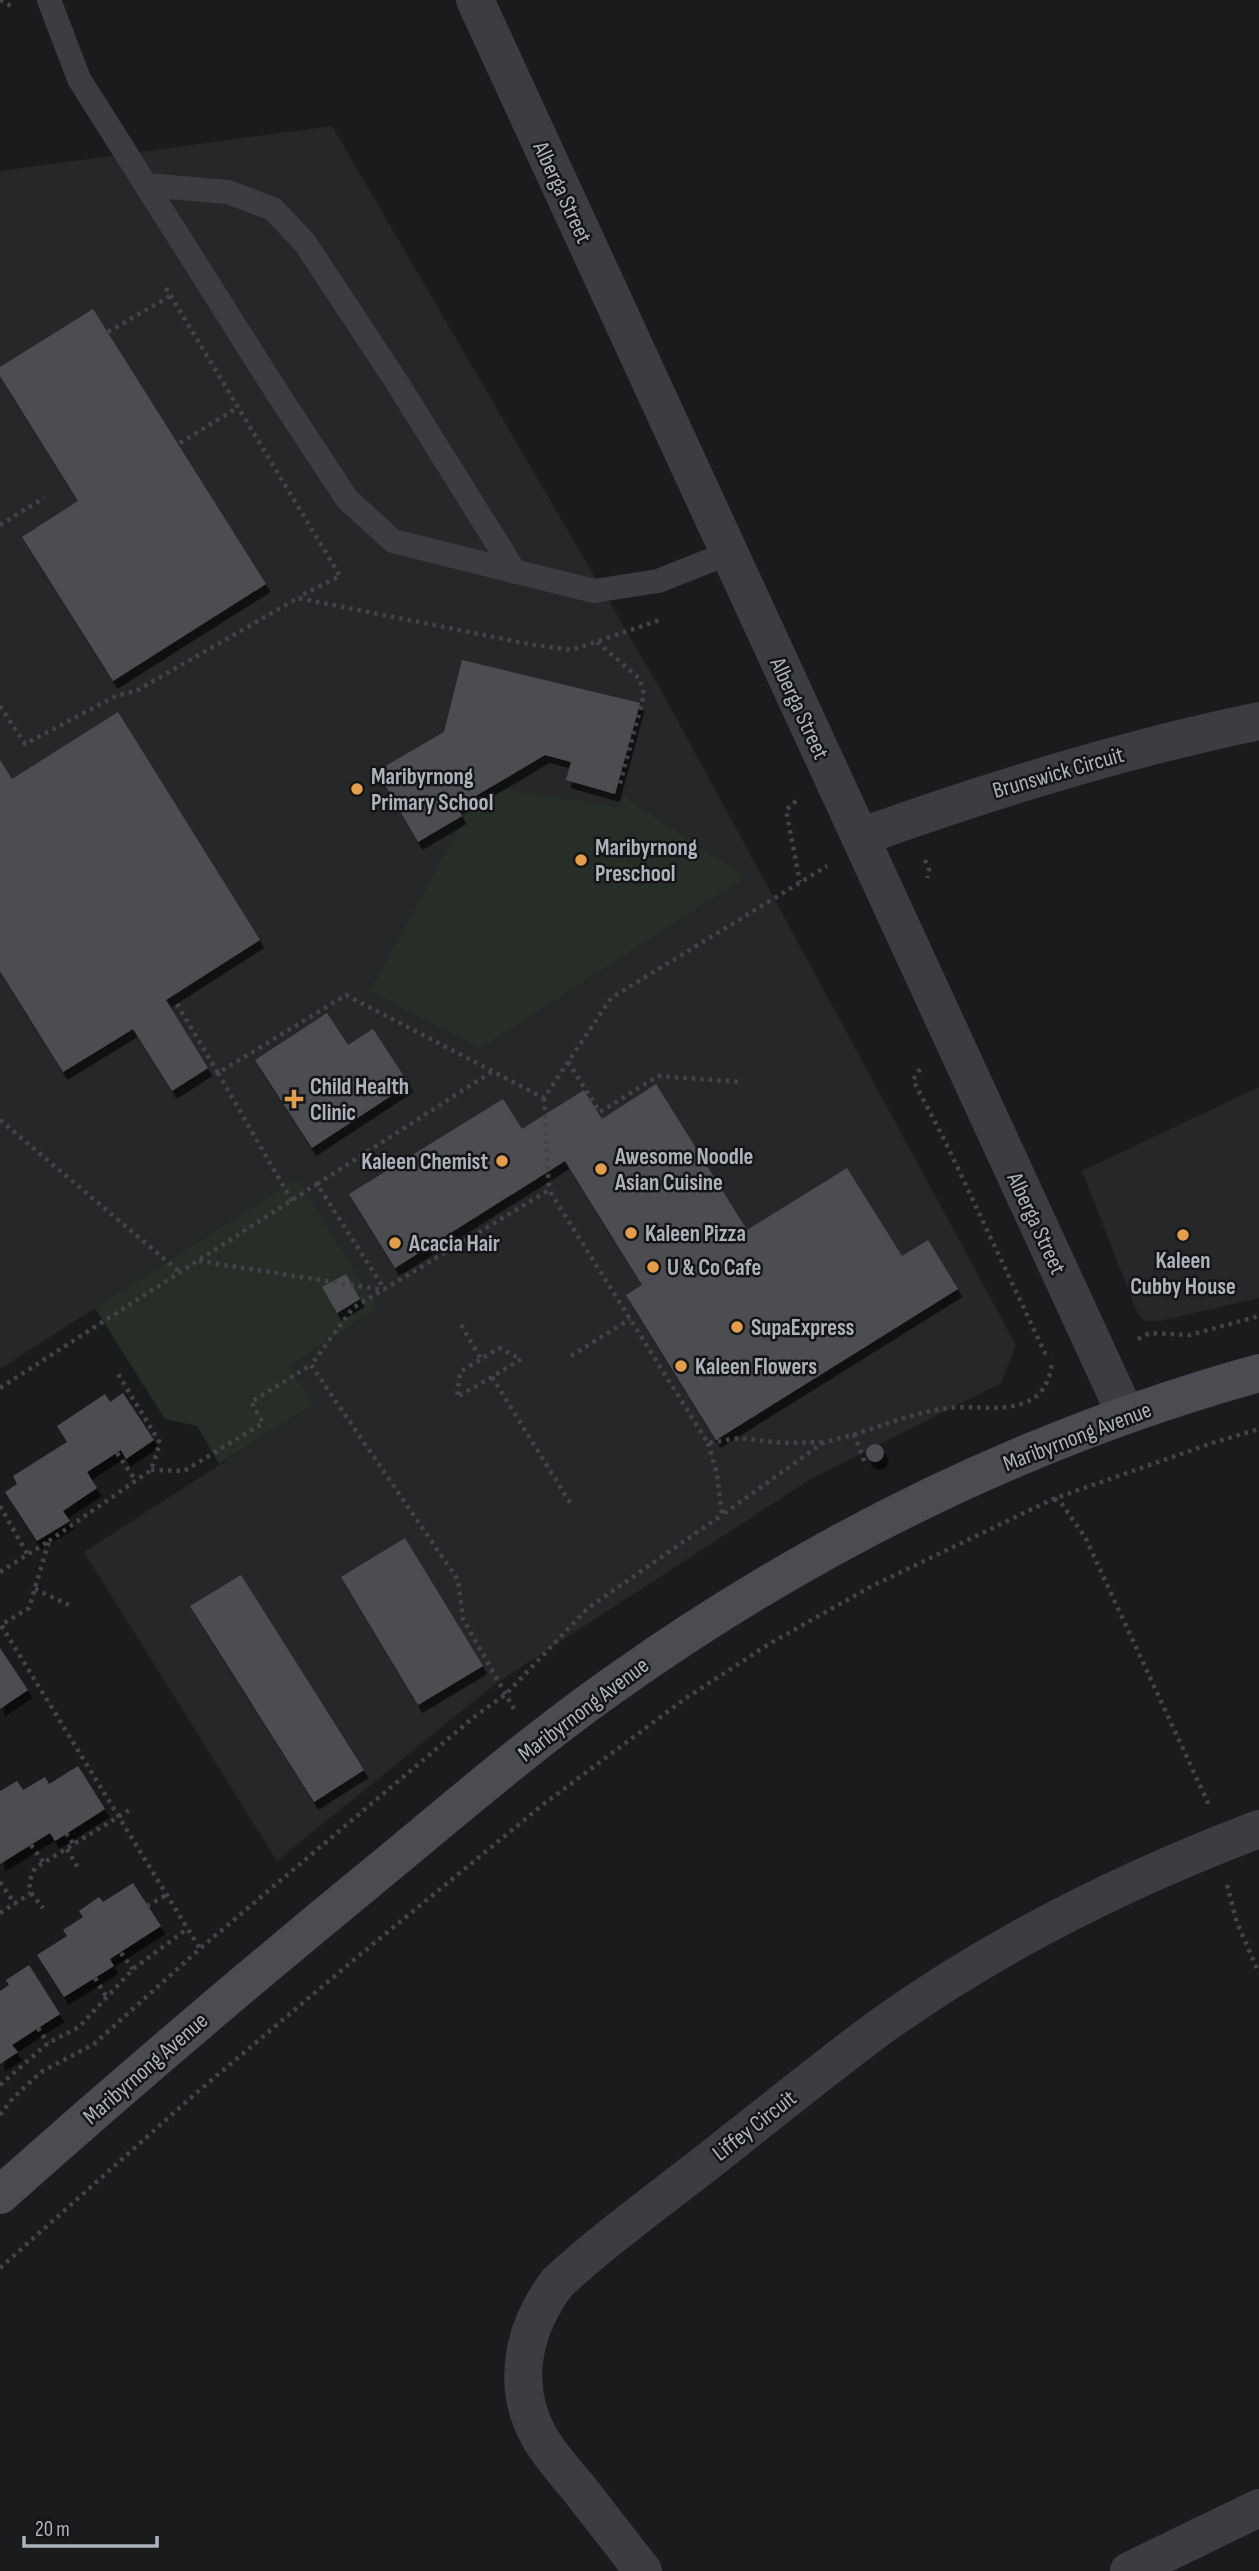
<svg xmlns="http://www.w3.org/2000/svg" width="1259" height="2571" font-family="'Sofia Sans Condensed',sans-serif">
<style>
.built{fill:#262729}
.green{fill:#262e27}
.building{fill:#4c4e51;filter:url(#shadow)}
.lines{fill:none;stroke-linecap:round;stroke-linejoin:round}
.path{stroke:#424448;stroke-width:4.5;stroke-dasharray:3.5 5;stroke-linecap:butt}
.lane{stroke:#3c3d41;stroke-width:24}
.street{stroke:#3c3d41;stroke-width:38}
.secondary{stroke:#4a4c51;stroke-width:38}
.poi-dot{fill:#e29e4c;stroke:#151517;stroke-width:2.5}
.labels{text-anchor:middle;stroke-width:5;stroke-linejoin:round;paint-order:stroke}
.street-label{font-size:23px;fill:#aeb3bb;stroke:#151517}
.poi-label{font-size:23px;font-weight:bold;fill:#aeb3bb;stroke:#151517;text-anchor:start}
</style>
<defs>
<filter id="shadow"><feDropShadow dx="4.5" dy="8" stdDeviation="0" flood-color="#0009"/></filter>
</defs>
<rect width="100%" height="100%" fill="#1a1b1c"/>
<path class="built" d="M332,126L666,699L1016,1345L1001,1383L811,1479L495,1684L277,1861L84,1552L314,1404L289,1366L378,1308L297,1178L0,1369V171Z
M1259,1087V1298L1159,1321H1145L1137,1312L1082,1171Z"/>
<path class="green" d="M504,789L618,807L624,797L745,877L480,1048L370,991L471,806Z
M297,1178L378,1308L289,1366L314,1404L219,1464L197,1426L165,1419L95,1308Z"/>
<path class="building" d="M93,309L266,584L113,681L22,537L78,501L0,376V367Z
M462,660L640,703L615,794L566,780L571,762L545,755L457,807L462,816L418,842L377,771L444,732Z
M118,712L260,940L166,1000L208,1068L172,1091L133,1029L63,1072L0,971V760L12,779Z
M327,1013L348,1045L373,1029L409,1084L312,1148L255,1060Z
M656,1084L747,1230L847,1168L902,1256L928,1240L958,1289L716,1440L626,1295L642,1285L565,1161L395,1268L349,1194L503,1099L522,1129L584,1090L602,1119Z
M346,1274L360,1299L337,1313L322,1287Z
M123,1393L154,1440L126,1459L121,1450L87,1472L97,1488L63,1511L70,1521L37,1541L5,1492L17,1484L13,1476L67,1442L57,1426L105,1394L110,1402Z
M866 1453a9 9 0 1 1 18 0a9 9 0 1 1-18 0Z
M405,1538L483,1666L418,1705L341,1577Z
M241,1575L364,1770L314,1802L190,1606Z
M0,1648L28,1690L0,1709Z
M78,1766L105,1809L55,1841L50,1833L0,1864V1791L17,1781L23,1790L45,1777L49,1784Z
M133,1883L161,1926L110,1959L114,1966L64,1997L37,1955L67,1936L63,1930L83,1917L79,1911L99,1897L103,1902Z
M29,1965L60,2014L12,2045L18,2052L0,2064V1991L9,1985L6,1980Z"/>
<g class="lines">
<path class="path" d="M0,0L15,8
M166,288L340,576L298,597
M108,332L170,296
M180,443L237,408
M0,525L44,498
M597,642L640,679L644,695L620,784
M0,706L25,744L116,696L136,691L298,598L534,645L572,650L663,619
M796,801L786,810L800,882
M925,860L929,870L927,878
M177,1004L218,1073
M568,1062L600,1112L658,1076L742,1082
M920,1069L913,1080L946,1143L1045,1353L1052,1354
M544,1098L549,1190
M0,1120L181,1273
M317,1184L493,1071
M292,1201L218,1073L346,995L544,1098L611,998L827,866
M199,1261L384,1290
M461,1325L481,1359
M1138,1339L1150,1333L1190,1335L1259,1316
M571,1356L630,1319
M492,1377L457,1397L460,1372L499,1348L521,1359L492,1377L572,1506
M0,1388L317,1184L385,1290
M854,1434L866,1466
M708,1443L717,1474L722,1515L824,1442C867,1434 905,1413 949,1408C974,1405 1000,1412 1024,1403C1043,1396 1050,1381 1052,1362
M117,1453L136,1481
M151,1470L184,1471L263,1423L251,1402L311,1365
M1054,1499L1061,1503L1085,1537L1209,1805
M0,1506L28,1555
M49,1541L151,1470L160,1443L118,1374
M0,1572L49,1541L29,1608L1,1625L200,1949
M35,1589L71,1606
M514,1709L463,1619L458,1580L311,1365L353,1308L549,1190L708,1443L739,1438L782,1443L823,1442
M66,1833L74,1845
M31,1845L44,1863
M67,1849L78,1868
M0,1882L15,1904
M1227,1885L1237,1923L1259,1973
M31,1893L43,1908
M147,1906L166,1895
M0,1913L31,1893L29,1882L35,1868L131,1809
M121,1953L133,1969
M95,1978L106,1996
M38,2028L48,2043
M0,2085L48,2043L79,2027L133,1969L187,1929
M0,2115L13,2098L41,2072L94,2044L204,1945L351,1821L474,1717L506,1694L588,1608L722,1515
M0,2268L195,2094L356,1958L545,1803L686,1698L769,1644L870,1587L1053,1499L1215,1442L1259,1429"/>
<path class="lane" d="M49,0L79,79L278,394L347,499L393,541L594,591L658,581L729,553
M146,185L228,192L273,209L305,243L396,381L515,572"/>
<path class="street" d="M475,0L1126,1415
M860,837C991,790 1123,749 1259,721
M643,2571C622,2544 601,2517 580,2490C566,2473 551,2457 540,2438C510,2386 523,2327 558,2282C607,2237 663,2197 715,2156C771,2112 826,2067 883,2025C998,1943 1127,1879 1259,1829
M1129,2571L1259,2508"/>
<path class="secondary" d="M0,2195C120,2088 242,1984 365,1883C448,1815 529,1744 616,1683C812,1544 1028,1437 1259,1373"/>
</g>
<g class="poi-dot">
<circle cx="357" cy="789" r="7"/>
<circle cx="581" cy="860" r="7"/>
<path d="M290.5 1088.5h7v7h7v7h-7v7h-7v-7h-7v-7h7z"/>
<circle cx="502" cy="1161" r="7"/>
<circle cx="601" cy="1169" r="7"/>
<circle cx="631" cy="1233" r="7"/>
<circle cx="1183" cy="1235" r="7"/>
<circle cx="395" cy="1243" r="7"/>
<circle cx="653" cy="1267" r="7"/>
<circle cx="737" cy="1327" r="7"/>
<circle cx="681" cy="1366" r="7"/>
</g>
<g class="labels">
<g class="street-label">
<text transform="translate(563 192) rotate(65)" y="8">Alberga Street</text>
<text transform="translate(800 708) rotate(65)" y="8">Alberga Street</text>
<text transform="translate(1058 772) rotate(-16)" y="8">Brunswick Circuit</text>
<text transform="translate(1037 1223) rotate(65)" y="8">Alberga Street</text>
<text transform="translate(1077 1436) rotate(-21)" y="8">Maribyrnong Avenue</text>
<text transform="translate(583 1709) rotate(-37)" y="8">Maribyrnong Avenue</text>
<text transform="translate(145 2068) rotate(-41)" y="8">Maribyrnong Avenue</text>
<text transform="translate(754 2125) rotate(-38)" y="8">Liffey Circuit</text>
</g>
<g class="poi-label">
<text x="371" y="784">Maribyrnong<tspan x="371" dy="26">Primary School</tspan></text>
<text x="595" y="855">Maribyrnong<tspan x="595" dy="26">Preschool</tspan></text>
<text x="310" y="1094">Child Health<tspan x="310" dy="26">Clinic</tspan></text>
<text x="615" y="1164">Awesome Noodle<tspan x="615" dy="26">Asian Cuisine</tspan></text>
<text x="488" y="1169" text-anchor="end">Kaleen Chemist</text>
<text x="645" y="1241">Kaleen Pizza</text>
<text x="409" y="1251">Acacia Hair</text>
<text x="1183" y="1268" text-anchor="middle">Kaleen<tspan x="1183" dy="26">Cubby House</tspan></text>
<text x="667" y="1275">U &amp; Co Cafe</text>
<text x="751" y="1335">SupaExpress</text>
<text x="695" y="1374">Kaleen Flowers</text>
</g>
</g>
<path d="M24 2536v10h133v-10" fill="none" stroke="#aeb3bb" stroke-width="3.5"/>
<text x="35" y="2536" font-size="21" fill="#aeb3bb" stroke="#151517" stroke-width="5" paint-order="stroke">20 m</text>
</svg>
